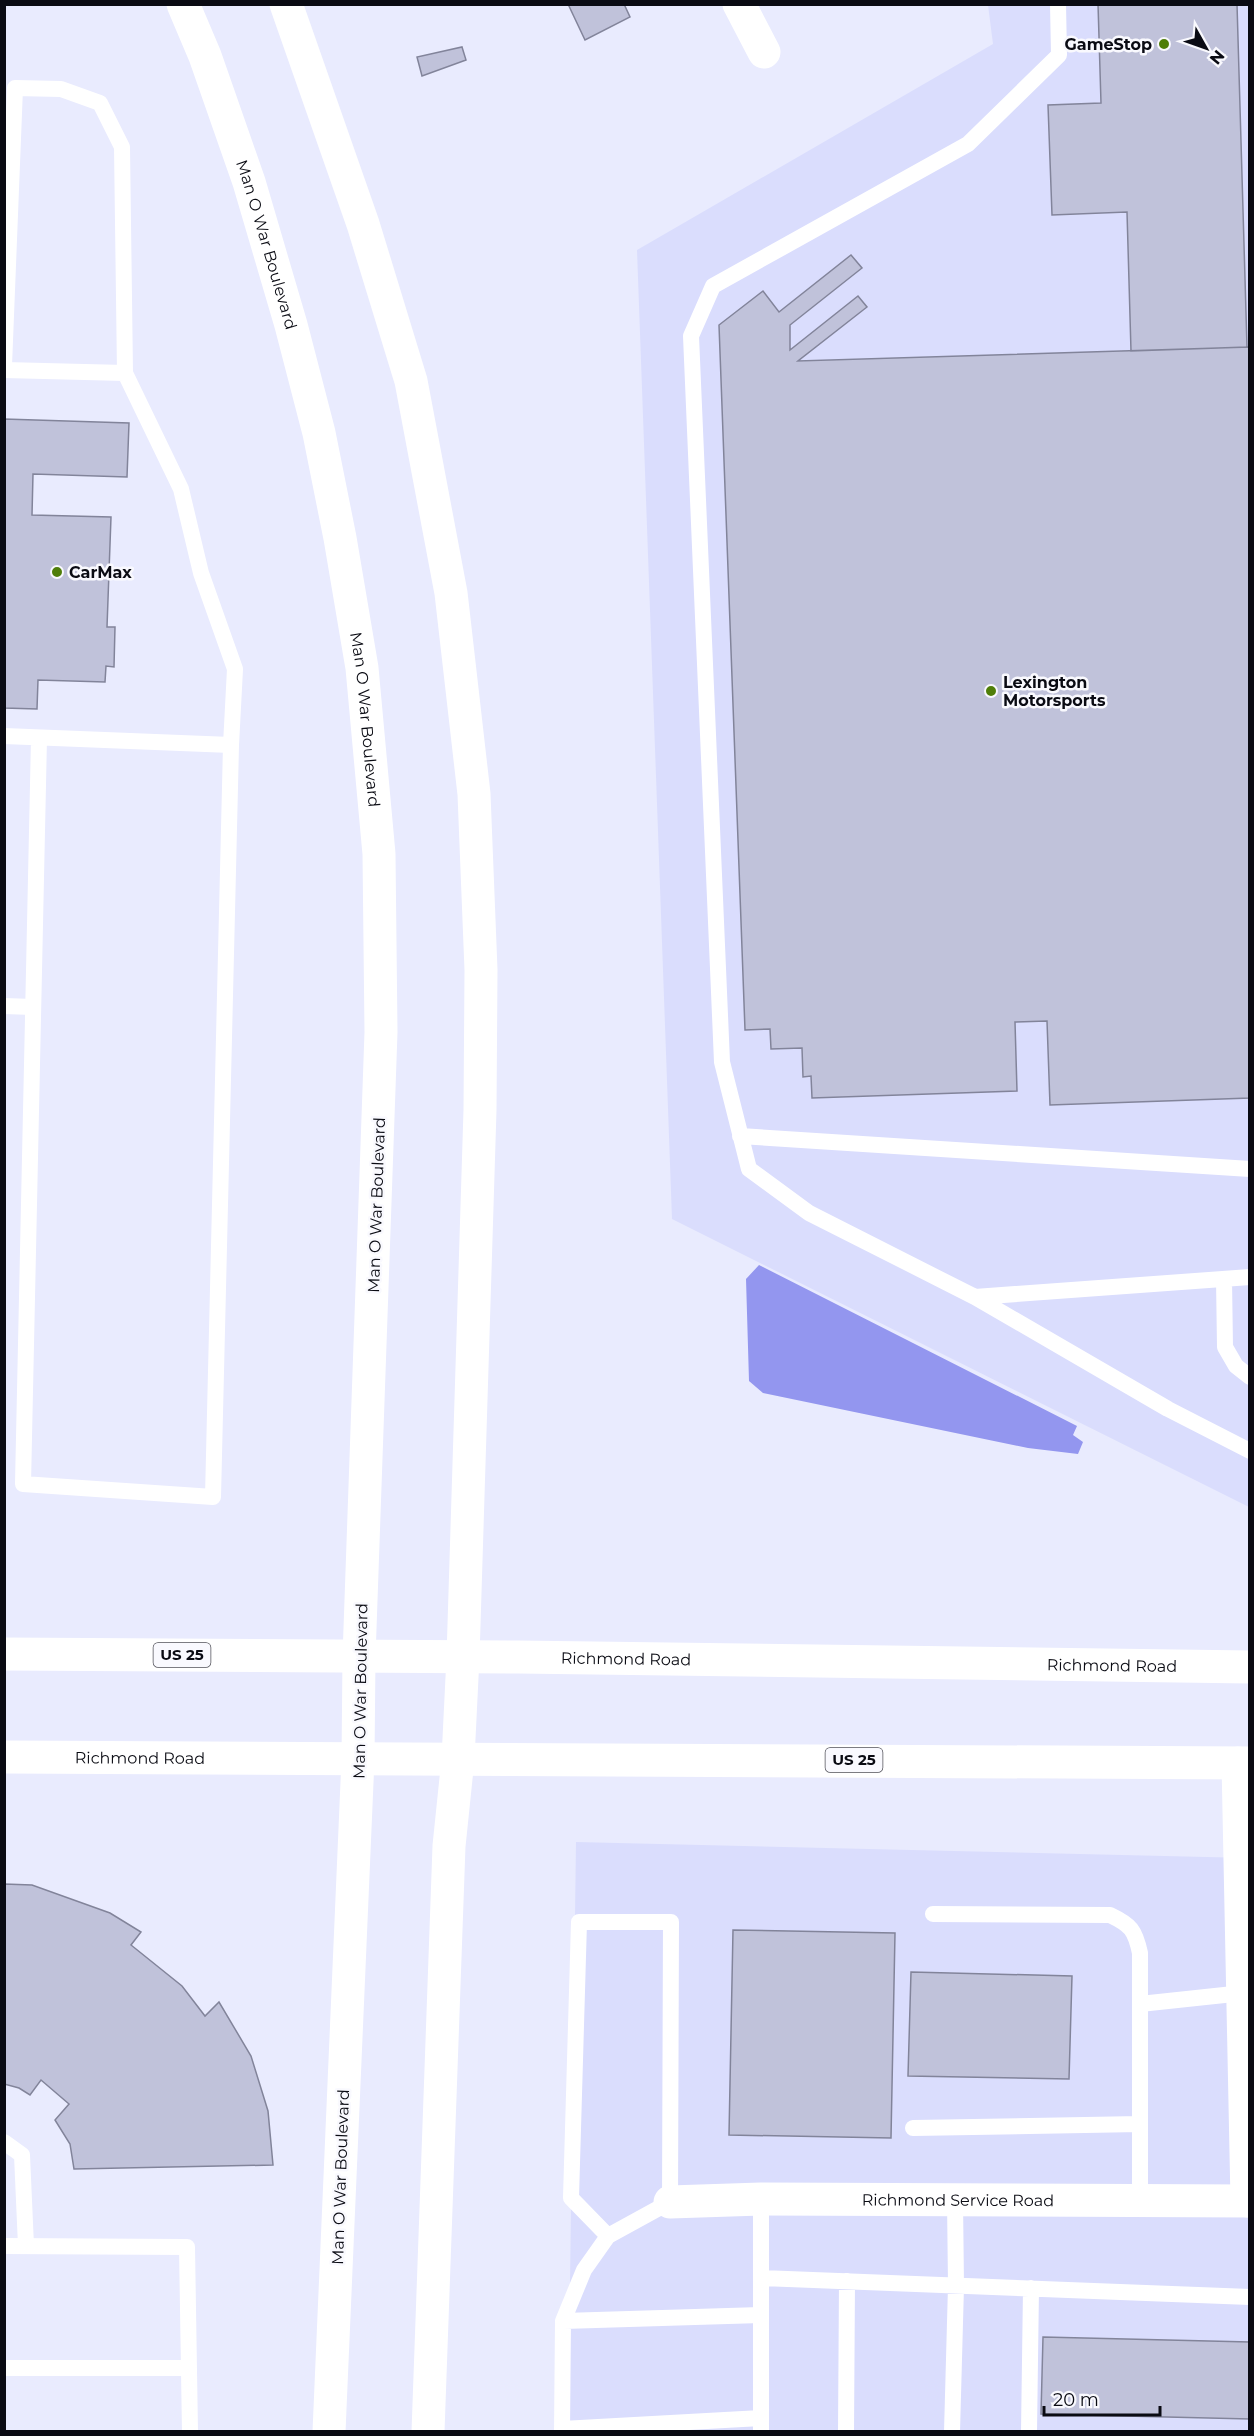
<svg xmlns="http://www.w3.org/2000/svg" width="1254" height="2436" font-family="Montserrat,sans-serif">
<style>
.built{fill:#daddfd}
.water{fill:#9396ef}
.building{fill:#c0c2da;stroke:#82849a;stroke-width:1.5}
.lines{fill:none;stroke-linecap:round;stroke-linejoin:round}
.service{stroke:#fff;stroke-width:16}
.minor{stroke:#fff;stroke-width:33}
.primary{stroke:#fff;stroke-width:33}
.trunk{stroke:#fff;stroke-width:33}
.poi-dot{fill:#4f7e09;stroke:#f9f9fe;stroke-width:2}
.labels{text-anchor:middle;stroke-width:5;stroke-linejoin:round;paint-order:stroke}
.shield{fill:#f9f9fe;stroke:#52525a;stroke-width:1.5}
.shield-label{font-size:15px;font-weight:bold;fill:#0a0b13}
.poi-label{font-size:16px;font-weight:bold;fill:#0a0b13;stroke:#f9f9fe;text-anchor:start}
.street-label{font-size:16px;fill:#0a0b13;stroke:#f9f9fe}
</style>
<rect width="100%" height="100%" fill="#e9ebfe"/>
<path class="built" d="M988,5H1249V1507L672,1219L637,250L993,44Z
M576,1842L1249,1858V2431L568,2432Z"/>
<path class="water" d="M759,1265L1077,1426L1073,1435L1083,1442L1078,1454L1028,1448L763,1393L749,1381L746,1279Z"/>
<path class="building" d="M568,4H624L630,17L585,40Z
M1098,4H1237L1247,347L1131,351L1127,212L1052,215L1048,105L1101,103Z
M462,47L466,60L422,76L417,57Z
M851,255L862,268L790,325V350L858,296L867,307L798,361L1250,347V1098L1050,1105L1047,1021L1015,1022L1017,1091L812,1098L811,1076L803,1077L802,1048L771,1049L770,1029L745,1030L719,325L763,291L779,312Z
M4,419L129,423L127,477L33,474L32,515L111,517L107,627H115L114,667L106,666L105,682L38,680L37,709L4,708Z
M4,1884L32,1885L110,1913L141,1932L131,1945L182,1986L205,2016L219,2002L251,2056L268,2111L273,2165L74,2169L70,2144L55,2120L69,2104L41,2080L30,2095L19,2088L4,2084Z
M733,1930L895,1933L891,2138L729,2135Z
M911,1972L1072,1976L1069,2079L908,2076Z
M1043,2337L1250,2342V2419L1041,2414Z"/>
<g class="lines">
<path class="service" d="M1058,4L1059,55L968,144L713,286L691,336L722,1062L749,1169L809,1213L975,1297L1250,1277
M4,366L15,88L61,89L100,103L122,147L125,373
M4,370L125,373L181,489L201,573L235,669L231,745
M4,736L231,745L213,1497L23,1484L39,738
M4,1006L33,1007
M740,1136L1250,1169
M1224,1279L1225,1347L1236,1366L1250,1377
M975,1297L1168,1409L1250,1451
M933,1914L1110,1915C1131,1925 1135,1930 1140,1953V2201
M1140,2004L1243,1993
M913,2128L1140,2124
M4,2142L22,2155L26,2246
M761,2199V2432
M4,2246L187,2247L190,2432
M761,2278L1250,2297
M563,2321L761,2315
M4,2368H189
M562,2429L761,2418
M562,2432L563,2321L584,2270L608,2236L670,2202L671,1922H579L571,2198L608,2236
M846,2432L847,2281
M952,2432L956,2286L955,2200
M1029,2432L1031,2288"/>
<g class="minor">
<path d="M739,4L764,52"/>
<path d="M1238,1763L1247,2201"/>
<path id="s1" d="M670,2202L761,2199L1250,2201"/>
</g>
<g class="primary">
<path id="s2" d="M183,4L205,56L249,182L291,325L319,433L340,538L362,668L379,854L381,1032L359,1657L358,1759L329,2432"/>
<path d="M286,4L363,224L411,381L451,593L474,794L481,970L480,1110L463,1657L458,1759L449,1846L428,2432"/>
</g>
<g class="trunk">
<path id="s3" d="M4,1654L518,1657L1250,1667"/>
<path id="s4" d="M4,1757L1250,1763"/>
</g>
</g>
<g class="poi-dot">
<circle cx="1164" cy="44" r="6"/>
<circle cx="57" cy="572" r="6"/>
<circle cx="991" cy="691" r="6"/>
</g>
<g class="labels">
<g class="shield">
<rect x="153.5" y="1643" width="57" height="24" rx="4.5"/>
<rect x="825.5" y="1748" width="57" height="24" rx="4.5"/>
</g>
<g class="shield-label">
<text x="182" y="1660">US 25</text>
<text x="854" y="1765">US 25</text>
</g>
<g class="poi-label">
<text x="1152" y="50" text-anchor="end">GameStop</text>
<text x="69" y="578">CarMax</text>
<text x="1003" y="688">Lexington<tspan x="1003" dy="18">Motorsports</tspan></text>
</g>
<g class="street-label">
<text dy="6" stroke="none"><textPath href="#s2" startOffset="255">Man O War Boulevard</textPath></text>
<text dy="6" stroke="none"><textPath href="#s2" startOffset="741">Man O War Boulevard</textPath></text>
<text transform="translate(376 1205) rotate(-88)" y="6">Man O War Boulevard</text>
<text dy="6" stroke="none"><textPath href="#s3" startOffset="622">Richmond Road</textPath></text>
<text dy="6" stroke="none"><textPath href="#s3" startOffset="1108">Richmond Road</textPath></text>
<text transform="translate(360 1691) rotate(-89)" y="6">Man O War Boulevard</text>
<text dy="6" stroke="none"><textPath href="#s4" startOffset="136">Richmond Road</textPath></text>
<text transform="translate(340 2177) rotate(-88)" y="6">Man O War Boulevard</text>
<text dy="6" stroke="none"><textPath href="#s1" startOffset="288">Richmond Service Road</textPath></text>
</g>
</g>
<rect width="1254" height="2436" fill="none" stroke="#0a0b13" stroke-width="12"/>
<g transform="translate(1206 48) rotate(130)" stroke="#f9f9fe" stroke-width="4.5" paint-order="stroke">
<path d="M0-4.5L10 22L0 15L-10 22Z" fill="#0a0b13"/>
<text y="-9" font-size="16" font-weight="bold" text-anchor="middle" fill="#0a0b13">N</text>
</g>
<path d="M1044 2406v9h116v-9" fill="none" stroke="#0a0b13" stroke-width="3"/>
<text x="1053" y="2406" font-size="18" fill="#0a0b13" stroke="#f9f9fe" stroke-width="4.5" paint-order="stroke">20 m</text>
</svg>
